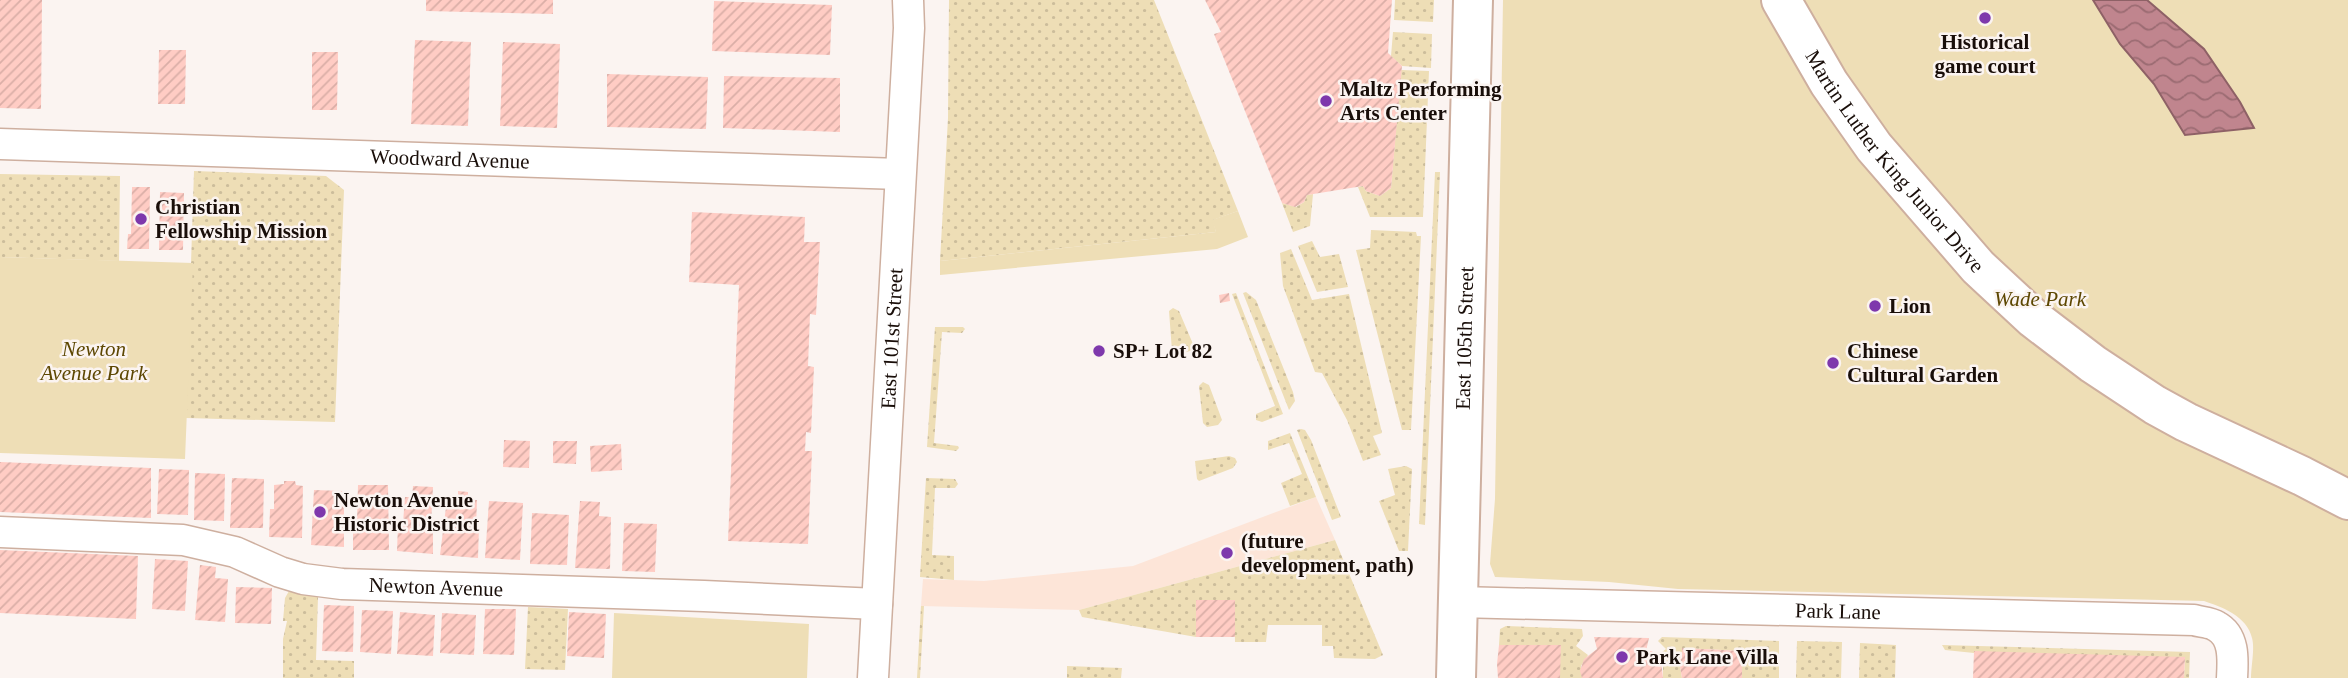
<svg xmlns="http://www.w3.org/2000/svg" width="2348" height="678" font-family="Georgia,serif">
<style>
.built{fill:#fde5d8}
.grass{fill:url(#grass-dots)}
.park{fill:#eedeb6}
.water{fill:url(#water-waves);stroke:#8e6166;stroke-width:2}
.building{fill:url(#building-hatch)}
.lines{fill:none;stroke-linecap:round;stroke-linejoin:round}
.minor-casing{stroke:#ceaf9f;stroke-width:33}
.major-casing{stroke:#ceaf9f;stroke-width:42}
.minor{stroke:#fff;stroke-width:30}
.major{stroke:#fff;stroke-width:38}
.poi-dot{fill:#7e38ac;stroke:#fbf4f1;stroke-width:2.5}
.labels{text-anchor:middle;stroke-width:5;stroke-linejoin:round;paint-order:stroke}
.poi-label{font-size:21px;font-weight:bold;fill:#190e09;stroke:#fbf4f1;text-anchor:start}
.street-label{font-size:21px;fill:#190e09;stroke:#fbf4f1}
.park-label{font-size:21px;font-style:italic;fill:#5d4702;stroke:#fbf4f1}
</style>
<defs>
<pattern id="grass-dots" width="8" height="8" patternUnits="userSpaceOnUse" patternTransform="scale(1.75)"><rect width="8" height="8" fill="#eedeb6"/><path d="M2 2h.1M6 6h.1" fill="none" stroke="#ccbd9b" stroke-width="1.8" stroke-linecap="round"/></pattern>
<pattern id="water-waves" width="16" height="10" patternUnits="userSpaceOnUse" patternTransform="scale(1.75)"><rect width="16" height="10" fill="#c0858e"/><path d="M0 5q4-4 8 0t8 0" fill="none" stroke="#9b6b72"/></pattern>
<pattern id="building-hatch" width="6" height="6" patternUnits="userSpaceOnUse" patternTransform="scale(1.75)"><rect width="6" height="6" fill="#ffccc4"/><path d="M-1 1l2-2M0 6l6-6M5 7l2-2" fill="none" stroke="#daaea7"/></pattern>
</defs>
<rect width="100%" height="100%" fill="#fbf4f1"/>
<path class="built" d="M1316,497L1335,540L1079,610L921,606L923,579L984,581L1133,566Z"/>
<path class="grass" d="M949,0H1154L1238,211L1213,220L1216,232L940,261L948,118Z
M1395,0H1434L1433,22L1394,20Z
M1393,32L1432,34L1431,68L1402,66L1391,56Z
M1401,70L1429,71L1423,217H1370L1358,187L1363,186L1366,191L1380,196L1391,188Z
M194,171L326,176L344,190L335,422L186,418Z
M1435,172H1440L1425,525L1419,524Z
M0,174L120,176L119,261L0,257Z
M1313,194L1310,226L1293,232L1282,203L1296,207L1304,202L1307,195Z
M1371,230L1416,232L1417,236H1421L1411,430H1402L1356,250L1370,248Z
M1312,241L1320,257L1339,254L1348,287L1317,292L1298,246Z
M1291,249L1312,300L1349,294L1382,433L1373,436L1381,455L1363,461L1347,420L1322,373L1315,372L1283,286L1280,253Z
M1246,292L1256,300L1293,392L1295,401L1289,410L1243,293Z
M1236,293L1283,414L1262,422L1256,420V414L1275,406L1232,294Z
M1173,308L1179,311L1193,344L1192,350C1186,353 1177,355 1172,351L1169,311Z
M935,327H963L965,329L962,333L942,332L934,443L958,446L959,448L956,451L927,447Z
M1203,382L1209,385L1222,420L1218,425L1207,427L1203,423L1199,386Z
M1301,429L1305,430L1311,440L1341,517L1332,520L1297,430Z
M1290,433L1316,497L1290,506L1281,483L1302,474L1289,443L1268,450V441Z
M1229,456L1235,458L1237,462L1233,468L1199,481L1197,479L1195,461Z
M1406,466L1412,469L1408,551H1399L1379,501L1395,495L1388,469Z
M926,478L955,479L958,484L955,488H935L932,555L954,556V580L920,577Z
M1335,540L1383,655L1375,659L1334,658L1333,646H1322V625H1268L1266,642H1235L1234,600H1196V637L1082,617L1079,610Z
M289,591L318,597L316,660L354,661V678H283V639L287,621H283L285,598Z
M921,606H924L920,678H917Z
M528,607L568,609L565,670L525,669Z
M1506,626L1582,629L1583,636L1576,646L1588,655L1581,666L1582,678H1560V645H1499L1500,629Z
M1662,637L1779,641V678H1742V651L1683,648L1679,661L1682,678H1663V666L1658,655L1666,649L1658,641Z
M1797,641L1842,642L1841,678H1796Z
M1860,643L1896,645L1895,678H1859Z
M1942,645L2190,652L2189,678H2184L2185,658L1974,653L1945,650Z
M1067,666L1122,668L1121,678H1067Z"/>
<path class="park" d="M1503,0H2348V678H2251C2251,666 2255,649 2252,638C2247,616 2222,607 2204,601L1678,589L1609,582L1495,577L1490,564L1495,499Z
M1238,211L1248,237L1217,249L940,275V261L1216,232L1212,220Z
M0,257L193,263L185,459L0,453Z
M614,613L809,624L807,678H612Z"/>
<path class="water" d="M2093,0H2147L2204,49L2240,102L2254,128L2185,135L2154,84L2120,44Z"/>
<path class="building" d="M0,0H42L41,109L0,108Z
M426,0H553V14L426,11Z
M1205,0H1392L1388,53L1402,66L1391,188L1380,196L1366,191L1363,186L1307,195L1304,202L1295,207L1282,203L1214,34L1221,32Z
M714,1L832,5L830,55L712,51Z
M415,40L471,42L468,126L411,124Z
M503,42L560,44L557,128L500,126Z
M159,50H186L185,104H158Z
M312,52H338L337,110H312Z
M607,74L708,77L706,129L607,127Z
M724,76L840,78V132L723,128Z
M132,187H150L149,249H127L128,234H131Z
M160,192L184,193L183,250H159Z
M692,212L805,217L804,242H820L816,315L810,314L808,366L814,367L811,433L806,432L805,451H812L808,544L728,541L739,285L689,282Z
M1229,293L1230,301L1220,303L1219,295Z
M504,440L530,441L529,468L503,467Z
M553,441H577L576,464L553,463Z
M621,444L622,470L591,472L590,446Z
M0,462L151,468V518L0,512Z
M159,469L189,470L188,515L157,514Z
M195,473L225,474L224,521L194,520Z
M232,478L264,479L263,528H230Z
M284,481H295L296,485L303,486L302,538L269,537L270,509H274V485L284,484Z
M358,485H388L389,550H353V520L357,521Z
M413,486L433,487L431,524L433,525V554L397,551L398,524L403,523L405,497H412Z
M314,490L344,491V547L311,545Z
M458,491L468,492V500H477L476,528L479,527L478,558L440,555L447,499H458Z
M489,501L523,503L520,560L485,558Z
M580,501L600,502L599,516L611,517L610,569L575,568Z
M532,513L569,515L567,565L530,564Z
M624,523L657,524L655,572L622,571Z
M0,550L138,556L136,619L0,613Z
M155,559L188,561L185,611L152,609Z
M200,565L216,567L215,578L228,579L225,622L195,620Z
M236,587L272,588L271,624L235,623Z
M1196,600H1235V637H1196Z
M324,605L354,606L353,652L322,651Z
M485,609H516L514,655L483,654Z
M362,610L393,611L391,654L360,652Z
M400,612L435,615L433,656L397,654Z
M569,612L606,614L604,658L567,656Z
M442,613L476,615L474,655L440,653Z
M1594,637L1649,638L1646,651H1652L1661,660L1663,678H1582L1580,671L1584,659L1597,649Z
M1499,645H1561L1560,678H1498L1497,664Z
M1682,648L1742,651V678H1682L1679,661L1682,658Z
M1974,651L2185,657L2184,678H1973Z"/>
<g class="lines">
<defs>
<g id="minor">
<path id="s1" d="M0,144L900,174"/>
<path id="s2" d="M0,532L183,540L235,552L280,572L303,579L342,584L704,596L877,604"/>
<path id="s3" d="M1458,602L2194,620C2200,622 2210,622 2216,626C2235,636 2233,660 2232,678"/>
<path id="s4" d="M873,678L909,28L908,0"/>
</g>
<g id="major">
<path id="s5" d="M1781,0L1829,83L1874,147L1978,267L2034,319L2093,364L2155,405L2186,422L2302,476L2348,500"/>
<path id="s6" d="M1456,678L1473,0"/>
</g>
</defs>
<use href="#minor" class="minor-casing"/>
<use href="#major" class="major-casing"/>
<use href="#minor" class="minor"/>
<use href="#major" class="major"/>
</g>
<g class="poi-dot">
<circle cx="1985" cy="18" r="7"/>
<circle cx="1326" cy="101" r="7"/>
<circle cx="141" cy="219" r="7"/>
<circle cx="1875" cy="306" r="7"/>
<circle cx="1099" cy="351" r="7"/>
<circle cx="1833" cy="363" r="7"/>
<circle cx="320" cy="512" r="7"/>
<circle cx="1227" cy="553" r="7"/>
<circle cx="1622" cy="657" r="7"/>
</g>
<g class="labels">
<g class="poi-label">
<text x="1985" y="49" text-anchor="middle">Historical<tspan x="1985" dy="24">game court</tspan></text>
<text x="1340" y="96">Maltz Performing<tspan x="1340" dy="24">Arts Center</tspan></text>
<text x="155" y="214">Christian<tspan x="155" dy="24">Fellowship Mission</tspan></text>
<text x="1889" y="313">Lion</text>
<text x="1113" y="358">SP+ Lot 82</text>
<text x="1847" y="358">Chinese<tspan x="1847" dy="24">Cultural Garden</tspan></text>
<text x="334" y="507">Newton Avenue<tspan x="334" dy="24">Historic District</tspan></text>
<text x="1241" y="548">(future<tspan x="1241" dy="24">development, path)</tspan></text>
<text x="1636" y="664">Park Lane Villa</text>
</g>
<g class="street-label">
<text dy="7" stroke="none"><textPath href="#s5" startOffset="198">Martin Luther King Junior Drive</textPath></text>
<text dy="7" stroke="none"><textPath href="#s1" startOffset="450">Woodward Avenue</textPath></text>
<text dy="7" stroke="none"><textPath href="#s4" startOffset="340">East 101st Street</textPath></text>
<text dy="7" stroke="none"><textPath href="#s6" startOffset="340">East 105th Street</textPath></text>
<text dy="7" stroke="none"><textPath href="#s2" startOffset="443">Newton Avenue</textPath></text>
<text dy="7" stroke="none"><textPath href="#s3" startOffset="380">Park Lane</textPath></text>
</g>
<g class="park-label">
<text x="2040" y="306">Wade Park</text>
<text x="94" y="356">Newton<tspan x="94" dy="24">Avenue Park</tspan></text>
</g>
</g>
</svg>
